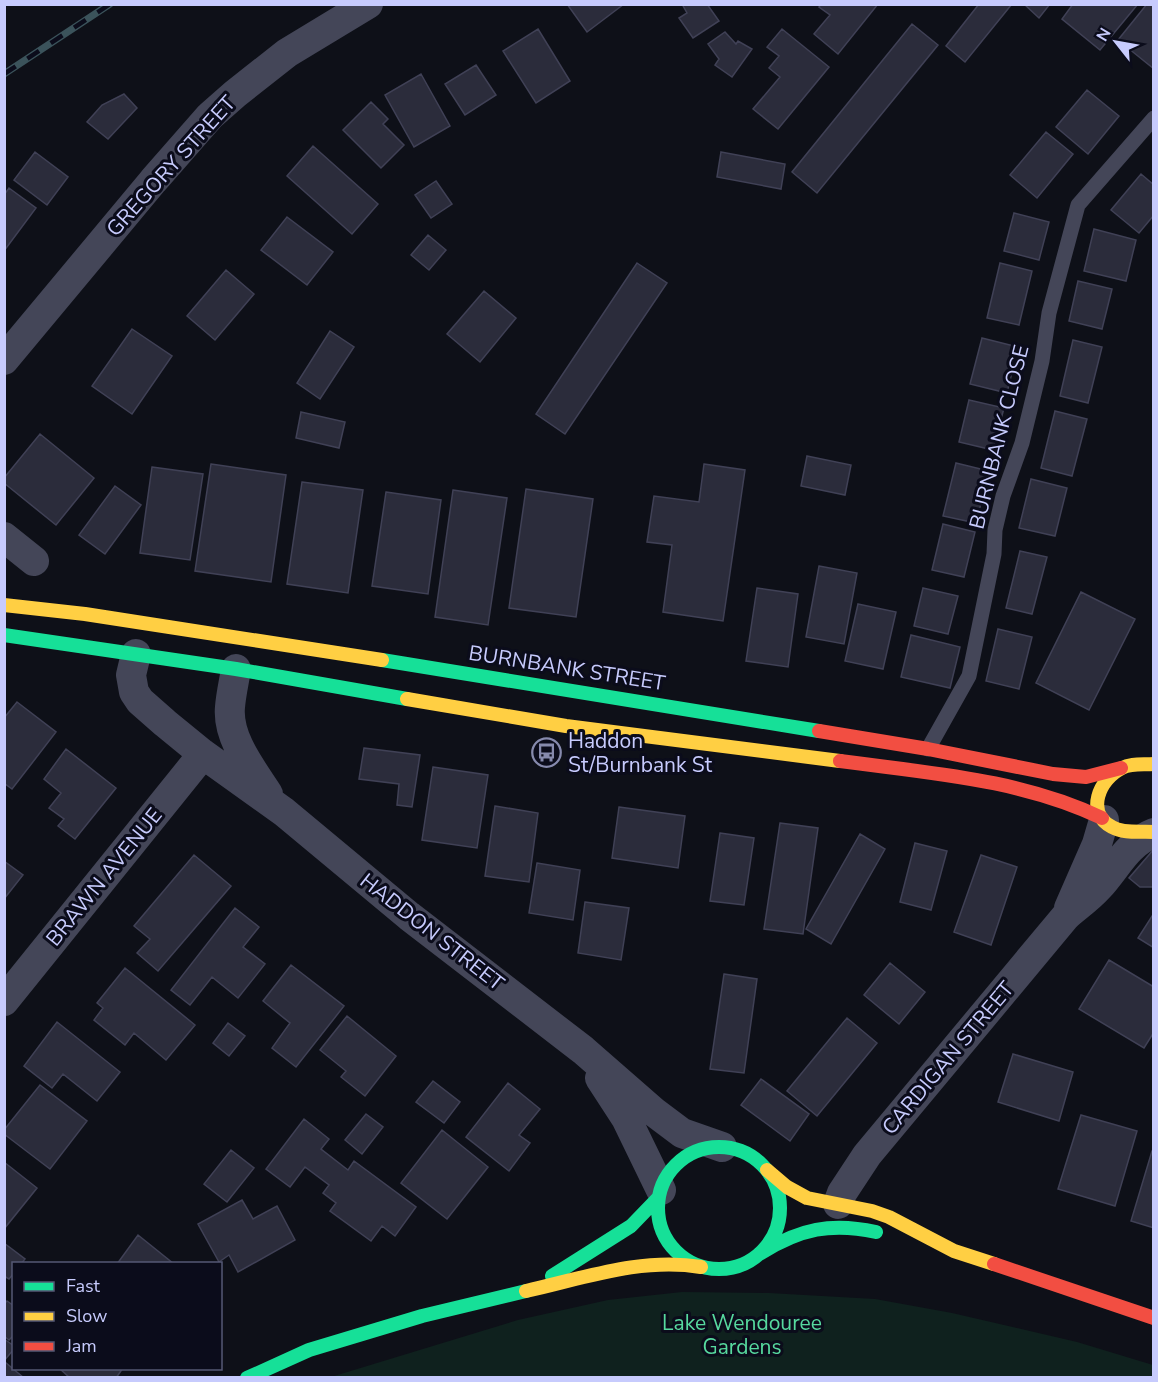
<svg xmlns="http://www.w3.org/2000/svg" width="1158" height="1382" font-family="'Nunito Sans',sans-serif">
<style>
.green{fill:#0f211e}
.building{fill:#2b2c3b;stroke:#404156;stroke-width:1.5}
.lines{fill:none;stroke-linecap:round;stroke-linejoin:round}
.lane{stroke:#444658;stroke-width:15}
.street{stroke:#444658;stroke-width:30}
.fast{stroke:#16e098;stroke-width:14}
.slow{stroke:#ffcf43;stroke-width:14}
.jam{stroke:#f24e42;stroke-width:14}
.rail-casing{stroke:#3b535b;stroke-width:7}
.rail{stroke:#0b0c1b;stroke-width:4.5;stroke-dasharray:14;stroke-linecap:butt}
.labels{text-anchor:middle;stroke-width:6;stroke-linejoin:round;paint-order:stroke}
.street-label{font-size:21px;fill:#c7cbfd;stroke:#0b0c1b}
.poi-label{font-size:21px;fill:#c7cbfd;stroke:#0b0c1b;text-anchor:start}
.park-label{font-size:21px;fill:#57d99f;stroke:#0b0c1b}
</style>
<rect width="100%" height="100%" fill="#0e1018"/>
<path class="green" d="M682,1292L769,1293L875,1299L952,1313L1077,1342L1153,1365V1377L648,1376L647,1378L331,1377L518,1320L608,1300Z"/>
<path class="building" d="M567,4H624L587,32Z
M682,4H707L719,21L693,38L679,18L687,13Z
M821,4H878L838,54L814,34L830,15L819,7Z
M979,4H1012L965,62L946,46Z
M1024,4H1050L1039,18Z
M1073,4H1138L1100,50L1062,19Z
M1147,4H1154V69L1118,40Z
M912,24L938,45L817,193L792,172Z
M538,29L570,81L536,103L503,51Z
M782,29L829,67L778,129L753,109L780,77L769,68L779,56L767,47Z
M725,32L736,44L738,41L752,49L732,77L715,65L719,59L708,44Z
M476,65L496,95L465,115L445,84Z
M421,74L450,126L414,147L385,95Z
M1087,90L1119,116L1088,154L1056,127Z
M124,94L137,108L108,139L87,122L102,105Z
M371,102L388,119L383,124L404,145L381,168L343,130Z
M1046,132L1073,154L1037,198L1010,175Z
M313,146L378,204L352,234L287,176Z
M35,152L68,177L47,205L14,180Z
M721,152L785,164L781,189L717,177Z
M1141,174L1154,185V215L1139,233L1111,210Z
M436,181L452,204L431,218L415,195Z
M9,188L36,208L4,251V195Z
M1014,213L1049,222L1039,260L1004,251Z
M287,217L333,252L307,285L261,250Z
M1094,229L1136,240L1126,281L1084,271Z
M428,235L446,250L429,270L411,255Z
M637,263L667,283L565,434L536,414Z
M1000,263L1032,271L1019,325L987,318Z
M226,270L254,294L215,340L187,316Z
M1078,281L1112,289L1102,329L1069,321Z
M484,291L516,318L480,362L447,334Z
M132,329L172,356L132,414L92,386Z
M330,331L354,347L320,399L297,383Z
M982,338L1018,347L1007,393L970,384Z
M1073,340L1102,347L1088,403L1060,396Z
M969,400L1004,408L993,450L959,442Z
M1055,411L1087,419L1072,476L1041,468Z
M301,412L345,422L339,448L296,438Z
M40,434L94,478L56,525L4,483V478Z
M807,456L851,465L845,495L801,486Z
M956,463L989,471L976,523L943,516Z
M211,464L286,475L271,582L195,571Z
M704,464L745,470L723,621L663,612L672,545L647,542L654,496L699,502Z
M152,467L203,474L190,560L140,553Z
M1031,479L1067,488L1055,536L1019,528Z
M302,482L363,490L348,593L287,584Z
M115,486L141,505L105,554L79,535Z
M526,489L593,499L576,617L509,608Z
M453,490L507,498L488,625L435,617Z
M386,492L441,500L428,594L372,586Z
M943,524L975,532L964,577L932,570Z
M1020,551L1047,557L1032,614L1006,608Z
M819,566L857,573L844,644L806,637Z
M757,588L798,594L788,667L746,661Z
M923,588L958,596L948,634L914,626Z
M1081,592L1135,619L1089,710L1036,683Z
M858,604L896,612L883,669L845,661Z
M998,629L1032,637L1019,689L986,681Z
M911,635L960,647L950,688L901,677Z
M17,702L56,732L12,789L4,783V718Z
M364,748L420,755L412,807L397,805L399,784L359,779Z
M66,749L116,788L75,839L58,826L64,819L49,808L61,793L44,779Z
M433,767L488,775L477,848L422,840Z
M495,806L538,813L529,882L485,876Z
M619,807L685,816L678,868L612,858Z
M780,823L818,828L803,934L764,929Z
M720,833L754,838L744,905L710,901Z
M860,834L885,849L831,944L806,929Z
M915,843L947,851L931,910L900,902Z
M1154,849V887H1140L1129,878Z
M194,855L231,886L158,971L137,953L150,939L134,926Z
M981,855L1017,867L991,945L954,932Z
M4,861L23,875L4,899Z
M537,863L580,870L573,920L529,913Z
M585,902L629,908L621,960L578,953Z
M235,908L259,927L243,947L265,964L238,998L212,977L190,1005L171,990Z
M1154,913V948L1138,938Z
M1109,960L1154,987V1032L1144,1048L1079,1009Z
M890,963L925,992L899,1024L864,995Z
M291,965L344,1006L296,1067L272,1048L290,1023L263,1001Z
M125,968L195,1025L166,1060L134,1033L125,1045L94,1020L103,1008L97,1003Z
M724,974L757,979L744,1073L710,1069Z
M347,1016L396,1056L365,1096L341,1077L346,1071L320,1050Z
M847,1018L877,1043L817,1116L787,1091Z
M57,1022L120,1072L97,1101L63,1074L52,1088L24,1066Z
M228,1023L245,1036L229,1056L213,1043Z
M1013,1054L1073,1072L1059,1121L998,1102Z
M761,1079L809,1114L790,1141L741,1105Z
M433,1081L460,1102L444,1123L416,1102Z
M508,1083L540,1109L519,1135L530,1143L509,1171L466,1137Z
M40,1085L87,1121L50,1169L4,1134V1130Z
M366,1114L383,1127L362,1154L345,1140Z
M1081,1115L1137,1131L1115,1206L1058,1189Z
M304,1119L329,1139L321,1149L348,1170L354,1161L416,1207L395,1236L382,1226L371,1241L330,1211L336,1203L323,1193L329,1185L305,1167L290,1187L266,1169Z
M442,1130L488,1167L447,1219L401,1183Z
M231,1150L254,1168L227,1202L204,1184Z
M1152,1151H1154V1228L1131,1221Z
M4,1162L37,1188L4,1229Z
M242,1200L253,1219L277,1206L295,1240L238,1272L229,1255L219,1262L198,1224Z
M138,1235L174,1264H117Z
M4,1243L25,1259L21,1264H14V1273L9,1279L4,1276Z
M7,1301L14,1306V1335L9,1340L4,1336V1304Z
M4,1339L14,1346V1349L4,1361Z
M5,1362L24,1378H4Z
M59,1368H123L116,1378H70Z"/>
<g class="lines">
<path class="lane" d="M928,749L969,676L994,554L995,530L1003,496L1022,443L1042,361L1049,313L1078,205L1154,118"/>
<path class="street" d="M4,360L153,181L210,116L235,94L287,53L368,4
M4,537L34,561
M136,654L131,675L134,692L140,701L165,723L203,754L284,812L409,916L583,1050L654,1112L682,1133L722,1147
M236,669C234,682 231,694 230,707C227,738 252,769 268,794
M1069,908L1097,844L1104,820
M4,1001L203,754
M600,1078L626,1118L661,1190
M838,1204L842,1193L867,1155L1066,916C1076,907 1088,899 1098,888C1117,868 1126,844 1154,833"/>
<path class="fast" d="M4,635L236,669L407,699
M382,660L819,731
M658 1208a61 61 0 1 1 122 0a61 61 0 1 1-122 0Z
M761,1253C800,1229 831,1222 876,1232
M552,1276L631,1226L659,1197
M247,1378L309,1350L422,1316L526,1291"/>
<path class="slow" d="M4,605L85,614L382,660
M407,699L566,726L840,761
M1154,764C1143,765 1131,763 1122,768C1099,779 1085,813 1112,827C1124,834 1141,831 1154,832
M767,1170L787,1187L807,1198L872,1211L889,1217L954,1251L994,1264
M526,1291C584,1278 642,1257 701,1267"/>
<path class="jam" d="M819,731L928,749L1053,774L1086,777L1121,768
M840,761C928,773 1021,779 1102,818
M994,1264L1154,1318"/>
<defs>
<path id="rail" d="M4,74L110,4"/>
</defs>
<use href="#rail" class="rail-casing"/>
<use href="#rail" class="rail"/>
</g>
<defs>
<symbol id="bus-ring" viewBox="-11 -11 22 22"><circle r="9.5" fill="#0b0c1b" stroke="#868aad" stroke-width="1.5"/><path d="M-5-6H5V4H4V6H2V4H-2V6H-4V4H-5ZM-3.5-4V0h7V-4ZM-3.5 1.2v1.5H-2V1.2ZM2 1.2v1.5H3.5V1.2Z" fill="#868aad"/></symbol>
</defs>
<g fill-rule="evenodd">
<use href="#bus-ring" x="530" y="736" width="33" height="33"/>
</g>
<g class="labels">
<g class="street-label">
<text transform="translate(171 166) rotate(-48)" y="7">GREGORY STREET</text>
<text transform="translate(999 437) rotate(-76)" y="7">BURNBANK CLOSE</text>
<text transform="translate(567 668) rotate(9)" y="7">BURNBANK STREET</text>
<text transform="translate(104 877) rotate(-51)" y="7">BRAWN AVENUE</text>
<text transform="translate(432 932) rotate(38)" y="7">HADDON STREET</text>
<text transform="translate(948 1058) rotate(-50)" y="7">CARDIGAN STREET</text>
</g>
<g class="poi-label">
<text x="568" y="748">Haddon<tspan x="568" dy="24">St/Burnbank St</tspan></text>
</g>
<g class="park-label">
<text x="742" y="1330">Lake Wendouree<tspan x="742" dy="24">Gardens</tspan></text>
</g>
</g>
<rect width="1158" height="1382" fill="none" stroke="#c7cbfd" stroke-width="12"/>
<rect x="12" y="1262" width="210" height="108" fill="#0b0c1b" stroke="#565875" stroke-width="1.5"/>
<rect x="24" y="1282" width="30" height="9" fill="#16e098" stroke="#565875" stroke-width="1.5"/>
<text x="66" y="1292" font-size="18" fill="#c7cbfd">Fast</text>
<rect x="24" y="1312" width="30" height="9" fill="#ffcf43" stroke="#565875" stroke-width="1.5"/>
<text x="66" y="1322" font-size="18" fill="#c7cbfd">Slow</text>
<rect x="24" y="1342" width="30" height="9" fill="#f24e42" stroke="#565875" stroke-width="1.5"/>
<text x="66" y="1352" font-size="18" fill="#c7cbfd">Jam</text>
<g transform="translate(1116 42) rotate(301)" stroke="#0b0c1b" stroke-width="4.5" paint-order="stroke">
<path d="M0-4.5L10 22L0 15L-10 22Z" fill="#c7cbfd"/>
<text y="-9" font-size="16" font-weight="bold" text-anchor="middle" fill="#c7cbfd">N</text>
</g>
</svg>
